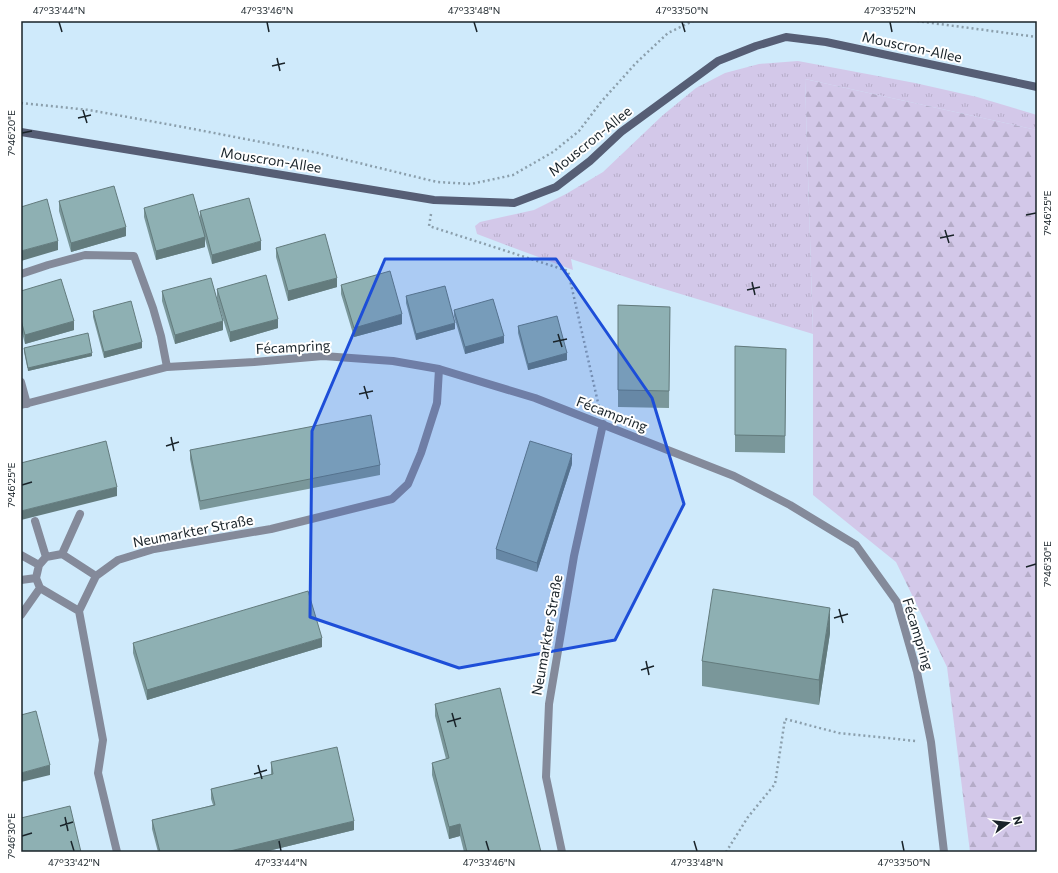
<svg xmlns="http://www.w3.org/2000/svg" width="1058" height="873" font-family="Commissioner,sans-serif">
<style>
.grass{fill:url(#grass-tufts)}
.forest{fill:url(#forest-firs)}
.lines{fill:none;stroke-linecap:round;stroke-linejoin:round}
.path{stroke:#8b9fac;stroke-width:2.5;stroke-dasharray:2 3;stroke-linecap:butt}
.street{stroke:#848a9a;stroke-width:8}
.secondary{stroke:#565e75;stroke-width:8}
.wall{fill:#7a979a}
.shaded-wall{fill:#637b7d}
.building{fill:#8eb0b3;stroke:#637b7d}
.marked{fill:#1d4ed8;fill-opacity:0.2;stroke:#1d4ed8;stroke-width:3;stroke-linejoin:round}
.ticks{fill:none;stroke:#192329;stroke-width:1.5}
.labels{text-anchor:middle;stroke-width:4;stroke-linejoin:round;paint-order:stroke}
.street-label{font-size:14px;fill:#192329;stroke:#fff}
.neatline{fill:none;stroke:#192329;stroke-width:1.5}
.ticks-label{font-size:10px;text-anchor:middle;fill:#192329}
</style>
<defs>
<pattern id="grass-tufts" width="24" height="20" patternUnits="userSpaceOnUse"><rect width="24" height="20" fill="#d3c8e9"/><path d="M3 7l-1-3M5 7V3M7 7l1-3M15 17l-1-3M17 17v-4M19 17l1-3" fill="none" stroke="#b5acc8"/></pattern>
<pattern id="forest-firs" width="22" height="20" patternUnits="userSpaceOnUse"><rect width="22" height="20" fill="#d3c8e9"/><path d="M5 1l3.5 6h-7zM16 11l3.5 6h-7z" fill="#b5acc8"/></pattern>
</defs>
<rect width="100%" height="100%" fill="#cfeafb"/>
<path class="grass" d="M798,61L915,83L977,97L1037,115V130L805,79L813,334L641,282L571,259L573,270L477,234L475,226L480,222L534,210L566,194L603,172L663,115L696,88L725,73L759,64Z"/>
<path class="forest" d="M805,79L1037,130V852H970L947,667L896,562L813,495V334Z"/>
<g class="lines">
<path class="path" d="M917,21L1037,37
M21,103L89,110L183,127L318,153L437,182L471,184L513,175L553,152L579,131L601,102L636,63L668,33L693,21
M431,214L429,226L568,271L599,407
M726,852L748,817L775,784L785,719L839,733L916,741"/>
<path class="street" d="M21,274L48,265L85,255L134,256L153,308L161,336L167,367
M21,382L27,404
M21,405L167,367L254,362L323,356L393,361L439,369L535,398L734,476L790,505L856,545L897,602L917,672L931,742L944,852
M35,521L46,557
M62,554L80,514
M21,555L39,565
M21,580L36,578
M79,611L40,588L36,578L39,565L46,557L62,554L96,576
M21,615L40,588
M117,852L98,773L103,740L79,611L96,576L118,560L154,549L271,529L392,499L408,484L421,453L437,403L439,369
M562,852L546,777L549,704L574,556L603,424"/>
<path class="secondary" d="M21,132L434,200L514,203L556,187L590,161L621,132L718,61L756,46L786,37L826,42L1037,87"/>
</g>
<path class="wall" d="M59,201L126,236L71,252L59,211Z
M144,208L200,219V211L261,250L212,264L205,239V247L156,260L144,217Z
M276,248L337,287L288,301L276,257Z
M341,285L402,324L354,337L341,294Z
M217,289L278,328L230,342L217,299Z
M21,291L74,330L25,344L21,329Z
M162,291L223,330L175,344L162,301Z
M406,296L455,329L416,340L406,303Z
M618,305L670,307L669,408L618,407Z
M454,310L504,343L465,354L454,316Z
M93,311L142,348L104,358L93,317Z
M518,326L567,360L528,370L518,333Z
M735,346L786,349L785,453L735,452Z
M24,348L92,356L28,371L24,352Z
M190,450L380,465V475L200,510L190,459Z
M572,464L537,572L496,559V549Z
M830,633L819,705L702,686V661Z
M133,643L322,647L147,700L133,653Z
M435,704L541,852H464L460,836L449,839L432,775V763L446,759L435,716Z
M271,762L354,830L264,852H158L152,829V820L213,805L211,799V789L271,775Z"/>
<path class="shaded-wall" d="M126,227V236L71,252V243Z
M205,237V247L156,260V251Z
M58,241V250L21,261V251Z
M261,241V250L212,264V255Z
M337,278V287L288,301V291Z
M402,314V324L354,337V328Z
M278,319V328L230,342V332Z
M74,321V330L25,344V335Z
M223,321V330L175,344V335Z
M455,323V329L416,340V334Z
M504,336V343L465,354V347Z
M142,342V348L104,358V352Z
M92,353V356L28,371V368Z
M567,353V360L528,370V364Z
M572,454V464L537,572V563Z
M117,487V496L21,520V511Z
M830,608V633L819,705V680Z
M322,638V647L147,700V690Z
M50,765V775L21,782V773Z
M354,821V830L264,852H226Z
M460,824V836L449,839V827Z"/>
<path class="building" d="M114,186L126,227L71,243L59,201Z
M193,194L205,237L156,251L144,208Z
M249,198L261,241L212,255L200,211Z
M47,199L58,241L21,251V207Z
M325,234L337,278L288,291L276,248Z
M390,271L402,314L354,328L341,285Z
M266,275L278,319L230,332L217,289Z
M211,278L223,321L175,335L162,291Z
M61,279L74,321L25,335L21,320V291Z
M445,286L455,323L416,334L406,296Z
M493,299L504,336L465,347L454,310Z
M131,301L142,342L104,352L93,311Z
M618,305L670,307L669,391L618,390Z
M557,316L567,353L528,364L518,326Z
M88,333L92,353L28,368L24,348Z
M735,346L786,349L785,436L735,435Z
M371,415L380,465L200,501L190,450Z
M106,441L117,487L21,511V463Z
M530,441L572,454L537,563L496,549Z
M713,589L830,608L819,680L702,661Z
M308,591L322,638L147,690L133,643Z
M500,688L541,852H467L460,824L449,827L432,763L449,758L435,704Z
M36,711L50,765L21,773V715Z
M337,747L354,821L226,852H160L152,820L215,805L211,789L273,774L271,762Z
M70,806L81,852H21V818Z"/>
<path class="marked" d="M385,259H556L652,398L684,504L615,640L459,668L310,617L312,431Z"/>
<path class="ticks" d="M59,22L62,32M267,22L269,32M474,22L477,32M682,22L685,32M890,22L892,32M277,58L280,71M272,66L285,63M83,110L87,123M78,118L91,115M22,133L32,131M1026,215L1036,213M945,230L949,243M940,238L954,235M752,282L755,295M747,290L760,287M558,334L562,347M553,342L567,339M364,386L368,399M359,394L373,391M171,437L174,451M166,446L179,442M22,485L32,482M1026,567L1036,564M839,609L843,623M834,618L848,614M646,661L649,675M641,670L654,666M452,713L456,727M447,722L461,718M258,765L262,779M254,774L267,770M65,817L68,831M60,826L73,822M22,836L32,833M71,841L74,851M279,841L281,851M486,841L489,851M694,841L697,851M902,841L904,851"/>
<g class="labels">
<g class="street-label">
<text transform="translate(912 47) rotate(12)" y="5">Mouscron-Allee</text>
<text transform="translate(590 141) rotate(-39)" y="5">Mouscron-Allee</text>
<text transform="translate(271 160) rotate(9)" y="5">Mouscron-Allee</text>
<text transform="translate(293 347) rotate(-3)" y="5">Fécampring</text>
<text transform="translate(612 414) rotate(21)" y="5">Fécampring</text>
<text transform="translate(193 531) rotate(-11)" y="5">Neumarkter Straße</text>
<text transform="translate(918 634) rotate(73)" y="5">Fécampring</text>
<text transform="translate(547 635) rotate(-80)" y="5">Neumarkter Straße</text>
</g>
</g>
<rect width="1058" height="873" fill="none" stroke="#ffffff" stroke-width="44"/>
<g transform="translate(1008 823) rotate(75)" stroke="#ffffff" stroke-width="3" paint-order="stroke">
<path d="M0-3L7 15L0 10L-7 15Z" fill="#192329"/>
<text y="-6" font-size="11" font-weight="bold" text-anchor="middle" fill="#192329">N</text>
</g>
<rect x="22" y="22" width="1014" height="829" class="neatline"/>
<g class="ticks-label">
<text x="59" y="14">47°33'44"N</text>
<text x="267" y="14">47°33'46"N</text>
<text x="474" y="14">47°33'48"N</text>
<text x="682" y="14">47°33'50"N</text>
<text x="890" y="14">47°33'52"N</text>
<text transform="translate(11 133) rotate(-90)" y="4">7°46'20"E</text>
<text transform="translate(1047 213) rotate(-90)" y="4">7°46'25"E</text>
<text transform="translate(11 485) rotate(-90)" y="4">7°46'25"E</text>
<text transform="translate(1047 564) rotate(-90)" y="4">7°46'30"E</text>
<text transform="translate(11 836) rotate(-90)" y="4">7°46'30"E</text>
<text x="74" y="866">47°33'42"N</text>
<text x="281" y="866">47°33'44"N</text>
<text x="489" y="866">47°33'46"N</text>
<text x="697" y="866">47°33'48"N</text>
<text x="904" y="866">47°33'50"N</text>
</g>
</svg>
